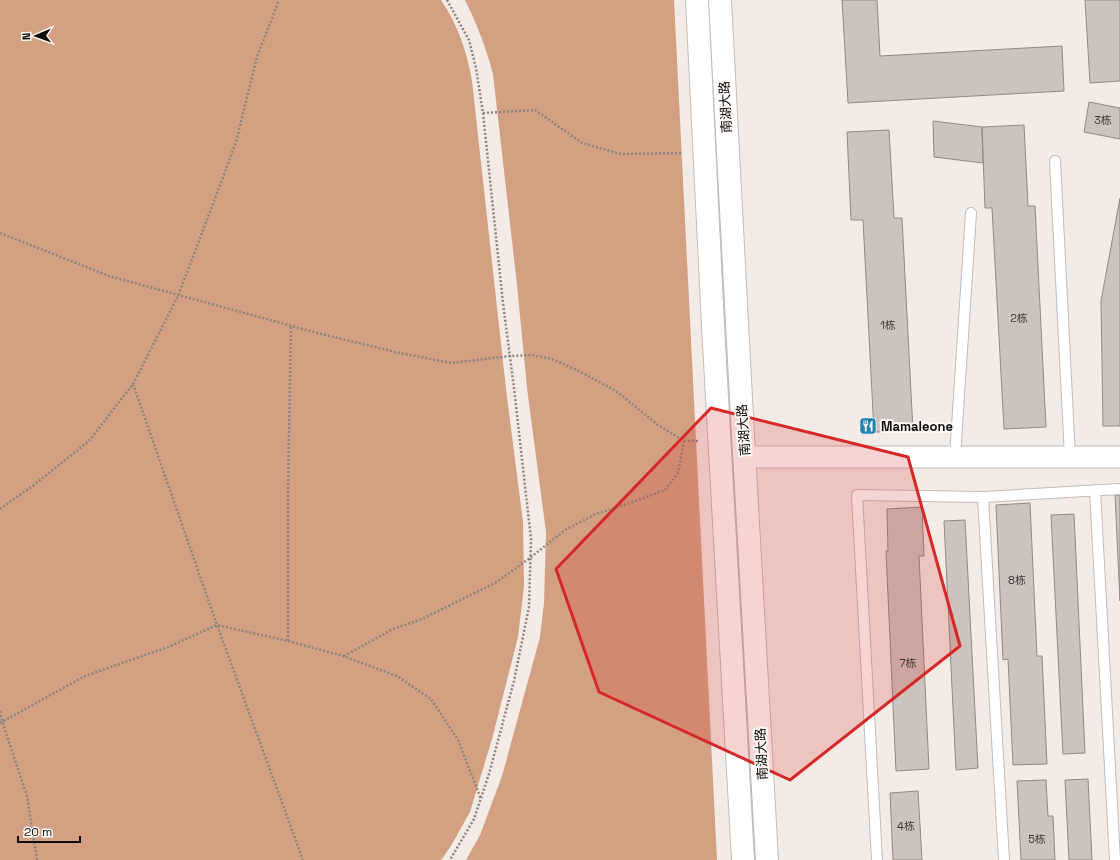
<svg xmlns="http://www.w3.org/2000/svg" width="1120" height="860" font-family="'Space Grotesk','Noto Sans SC',sans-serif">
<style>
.forest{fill:#d3a182}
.building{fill:#ccc3be;stroke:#918984}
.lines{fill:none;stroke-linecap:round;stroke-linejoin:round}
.lane-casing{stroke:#c4bcb7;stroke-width:12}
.street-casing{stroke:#c4bcb7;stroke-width:23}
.primary-casing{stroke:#c4bcb7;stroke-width:24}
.path{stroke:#8a8581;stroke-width:2.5;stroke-dasharray:2 2;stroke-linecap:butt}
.lane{stroke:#fff;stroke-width:10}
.street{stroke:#fff;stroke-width:21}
.primary{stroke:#fff;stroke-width:22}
.marked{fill:#d62828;fill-opacity:0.2;stroke:#d62828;stroke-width:3;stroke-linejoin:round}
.labels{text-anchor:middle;stroke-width:4;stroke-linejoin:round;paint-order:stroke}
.number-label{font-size:11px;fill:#3d3936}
.street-label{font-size:13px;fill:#0d0b09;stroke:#fef9f6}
.poi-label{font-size:13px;font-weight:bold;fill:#0d0b09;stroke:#fef9f6;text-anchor:start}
</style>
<rect width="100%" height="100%" fill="#f3ebe6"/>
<path class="forest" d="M0,0H441C458,25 467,52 472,81L506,389L523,522L524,586L518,637L492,739L470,812L451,846L441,860H0Z
M465,0H674L717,860H466L480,835L502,776L540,637L544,603L546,532L527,388L517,285L493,74C486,48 477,24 465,0Z"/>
<path class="building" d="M842,0H877L880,56L1062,46L1064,91L848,103Z
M1085,0H1120V81L1090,83Z
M1089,102L1120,108V139L1084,132Z
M933,121L982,127L983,163L934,157Z
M1024,125L1028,206H1035L1046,427L1004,429L992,208H985L982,127Z
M889,130L894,218H902L913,431L874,432L863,220H851L847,132Z
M1120,198V426H1103L1101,301Z
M1115,495H1120V601Z
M1030,503L1037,656H1042L1047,764L1013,765L1008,659L1003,660L996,505Z
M922,507L924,556H919L929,769L896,771L886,551H888L887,509Z
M1074,514L1085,753L1063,754L1051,515Z
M965,520L978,768L956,770L944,521Z
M1088,779L1092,860H1069L1065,780Z
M1046,780L1048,816H1053L1055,860H1021L1017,781Z
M918,791L922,860H893L890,793Z"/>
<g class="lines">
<defs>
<path id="lane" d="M1055,161L1070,457
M955,457L971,213
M1095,490L1115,860
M983,497L1004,860
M877,860L857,495L983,497L1120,489"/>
<path id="street" d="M745,457H1120"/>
<path id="primary" d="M697,0L713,326L743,860
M720,0C734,287 751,573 767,860"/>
</defs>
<use href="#lane" class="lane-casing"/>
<use href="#street" class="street-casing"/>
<use href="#primary" class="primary-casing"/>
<path class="path" d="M447,0L469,40L476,68L483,113L503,303L514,388L531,539L529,607L514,681L489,774L474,819L450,860
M483,113L535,110L582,143L621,154L683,153
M0,233L109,276L314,332L395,352L451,363L510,356L532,355L552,359L579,371L616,391L658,425L684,441H698
M133,384L217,625L303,860
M0,509L34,485L89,441L133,384L178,296L213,204L236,142L257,57L279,0
M288,641V488L291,326
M344,656L393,629L422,619L495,583L530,558L565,530L596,514L630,503L665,490L678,473L684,441
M0,711L2,721L27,796L37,860
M0,723L85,676L168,647L217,625L288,641L343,656L397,676L431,699L458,740L481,799"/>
<use href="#lane" class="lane"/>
<use href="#street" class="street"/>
<use href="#primary" class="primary"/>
</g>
<path class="marked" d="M711,408L908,457L960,646L790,780L599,692L556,569Z"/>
<defs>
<symbol id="restaurant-square" viewBox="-11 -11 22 22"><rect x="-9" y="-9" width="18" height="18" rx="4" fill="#2082ad" stroke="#fef9f6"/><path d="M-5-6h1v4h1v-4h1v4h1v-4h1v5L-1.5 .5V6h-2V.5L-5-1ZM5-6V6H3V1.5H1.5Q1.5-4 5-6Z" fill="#fff"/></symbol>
</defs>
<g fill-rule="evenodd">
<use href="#restaurant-square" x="858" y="416" width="20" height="20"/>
</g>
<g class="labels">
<g class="number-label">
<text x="1103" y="124">3栋</text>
<text x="1019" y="322">2栋</text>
<text x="888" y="329">1栋</text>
<text x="1017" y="584">8栋</text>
<text x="908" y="667">7栋</text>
<text x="906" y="830">4栋</text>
<text x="1037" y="843">5栋</text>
</g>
<g class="street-label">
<text transform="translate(725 107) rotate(-93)" y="5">南湖大路</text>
<text transform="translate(743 430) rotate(-94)" y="5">南湖大路</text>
<text transform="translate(761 754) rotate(-93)" y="5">南湖大路</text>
</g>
<g class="poi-label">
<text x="881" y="431">Mamaleone</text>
</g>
</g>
<g transform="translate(36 36) rotate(268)" stroke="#fef9f6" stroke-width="3" paint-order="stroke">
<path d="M0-3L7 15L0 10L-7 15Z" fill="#0d0b09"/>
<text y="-6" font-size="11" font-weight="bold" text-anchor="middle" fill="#0d0b09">N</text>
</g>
<path d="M18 836v6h62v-6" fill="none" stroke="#0d0b09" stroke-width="2"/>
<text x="24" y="836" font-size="12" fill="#0d0b09" stroke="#fef9f6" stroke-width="3" paint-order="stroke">20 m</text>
</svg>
